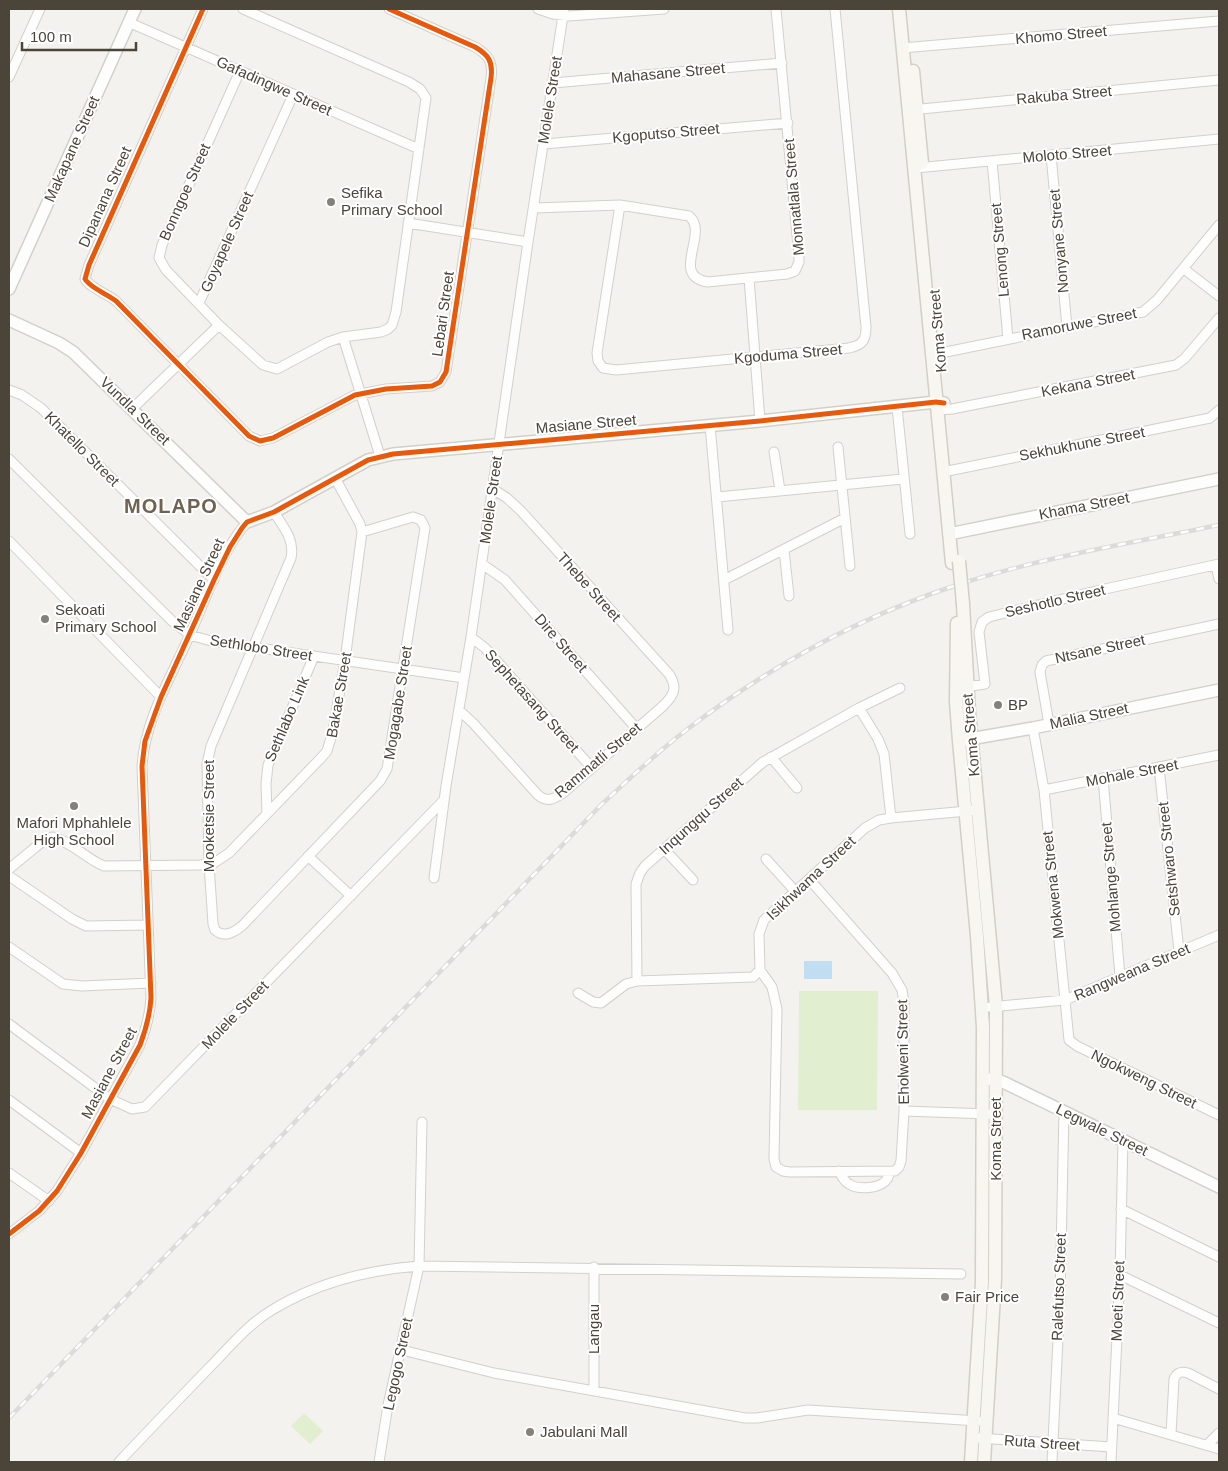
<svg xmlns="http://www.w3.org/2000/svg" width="1228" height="1471" font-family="Helvetica,sans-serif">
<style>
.green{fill:#e1eecf}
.water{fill:#c0ddf1}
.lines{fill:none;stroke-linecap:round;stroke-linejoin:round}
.minor-casing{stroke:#d2d0cb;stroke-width:11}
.tertiary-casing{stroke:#d2d0cb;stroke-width:14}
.secondary-casing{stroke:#d3cfc5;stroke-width:15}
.minor{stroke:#fdfdfc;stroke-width:9}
.tertiary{stroke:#fdfdfc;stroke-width:11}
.secondary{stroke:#f7f6f1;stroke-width:12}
.rail-casing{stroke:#dbdbda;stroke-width:4.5}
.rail{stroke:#fff;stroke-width:2.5;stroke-dasharray:8;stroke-linecap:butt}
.secondary-bridge-casing{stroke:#d3cfc5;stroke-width:15;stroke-linecap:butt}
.secondary-bridge{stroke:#f7f6f1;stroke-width:12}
.cycleway-casing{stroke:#fff;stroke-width:8}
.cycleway{stroke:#e8590c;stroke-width:5}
.poi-dot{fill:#868178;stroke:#fff;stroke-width:2}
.labels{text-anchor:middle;stroke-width:4;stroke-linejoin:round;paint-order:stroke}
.street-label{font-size:15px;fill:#4b4439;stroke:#fff}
.poi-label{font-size:15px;fill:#4b4439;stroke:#fff;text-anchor:start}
.district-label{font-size:20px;font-weight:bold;letter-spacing:1px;fill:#6e6250;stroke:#fff}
</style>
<rect width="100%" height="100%" fill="#f4f2ee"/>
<path class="green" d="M799,991H878L877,1110H798Z
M304,1413L323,1431L310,1444L291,1426Z"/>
<path class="water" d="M804,961H832V979H804Z"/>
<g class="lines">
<defs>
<path id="minor" d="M203,9L89,265L85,279C89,287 107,294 116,301L249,436L260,441L273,438L355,395L386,389L432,386L440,382L446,372L491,78C493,62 489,55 475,47L389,9
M538,9L553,14L569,16L664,9
M128,22L419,149
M902,48L1219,21
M240,71L162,245L159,258L166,270L219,325L263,365L277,369L328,342L343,337L381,332L388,329L392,325L396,312L426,98L420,89L409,82L243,9
M9,77L40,9
M553,83L782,63
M911,110L1219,80
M544,144L788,123
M1051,155L1067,327
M992,161L1008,339
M916,168L1219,139
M620,205L597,353L598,361L603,368L616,370L849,348C862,345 866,341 866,327L835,9
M534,208L620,205L689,216C710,233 669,276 708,282L787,274L795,271L799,262V256L776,9
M408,223L528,242
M1184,269L1219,296
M749,278L760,421
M199,303L293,95
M343,337L380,456
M931,355L1143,312L1157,300L1219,225
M9,390L22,395L41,408L214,580
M897,407L910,534
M133,408L219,325
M937,410L952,409L1176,365L1185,358L1219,318
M710,425L728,630
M838,447L850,566
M774,452L780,490
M9,459L172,621L190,635L211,641L464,678
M943,472L1205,419L1210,418L1219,410
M717,497L903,479
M274,512C283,527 295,539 291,558L211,746L207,764L209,864L213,924L215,930C224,938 233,933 242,926L380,781L387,769L425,528L421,520L413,517L362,532
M9,541L161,697
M784,550L789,596
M482,564L505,580L636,728
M1216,565L1219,579
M724,580L845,518
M471,637L485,648L591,767
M964,687L985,684L979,632L982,622L989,617L1096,591L1219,564
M859,708L878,739L884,754L891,818
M460,711L473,723L538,795C547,803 554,799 563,793L663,706C674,695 678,688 669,674L521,511L507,498L493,489
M1049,724L1040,672L1042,665L1046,661L1219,624
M1033,728L1044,790L1069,1040L1077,1046L1219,1115
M771,757L797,788
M1159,767L1179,951
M1103,778L1120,976
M1044,790L1219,755
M267,813L266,784L268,765L314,656
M664,849L693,880
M308,856L351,896
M766,859L795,891
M9,869L43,841L52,837C71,841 86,859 104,866L200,865L214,863L229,853L321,758L327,751L333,731L345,660L362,532L360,524L335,478
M9,876L72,919L86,926L148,925
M434,878L446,786L471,637L528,242L564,9
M9,947L63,984L82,986L151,983
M760,970L772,987L777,1009L774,1159L776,1167L783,1171L790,1172L895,1171L899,1167L901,1161L904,1111V1002L902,990L892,973L809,879
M637,981L636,884L640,873L645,866L763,762L859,708L900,688
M578,993L593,1002L601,1003L626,984L637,981L753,977L760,970L759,934L764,920L865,828L879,820L891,818L978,810
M990,1007L1065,1000L1219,935
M9,1024L110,1099L132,1109L145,1107L444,800
M9,1100L81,1153
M904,1111L989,1114
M839,1171C842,1177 844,1181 849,1184C858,1190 881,1189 887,1179C889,1177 889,1174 889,1172
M9,1173L49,1201
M1121,1209L1219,1257
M9,1234L39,1211L57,1191L81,1153L140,1045C146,1029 150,1015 151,998L142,766C145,718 173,674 192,630C208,594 221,552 247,522
M594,1267V1391
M1120,1275L1219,1323
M402,1350L494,1373L745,1418H757L808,1410L978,1421
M1113,1418L1219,1449
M1171,1434L1174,1379C1177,1372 1181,1371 1188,1373L1219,1389
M979,1438L1111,1447
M1207,1445L1219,1433
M119,1462C148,1431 178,1400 208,1369C228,1349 247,1325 272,1310C316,1283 368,1270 419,1266L961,1274
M379,1462L388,1405L419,1266L422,1122
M1052,1462L1060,1298L1064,1111
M1111,1462L1120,1275L1123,1139"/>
<path id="tertiary" d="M9,289L135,9
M9,320L59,343L73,352L247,522L274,512L368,460L393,454L760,421L936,402L944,403
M949,534L1219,479
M964,740L1033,728L1219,690
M988,1079L1003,1082L1219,1187"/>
<path id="secondary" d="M899,9L952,563
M913,71L922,163
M963,604L969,712L996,1006L995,1279L984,1462
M957,623L956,702L959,741L977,936L983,1027L982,1282L971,1462"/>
</defs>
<use href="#minor" class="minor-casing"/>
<use href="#tertiary" class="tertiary-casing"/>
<use href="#secondary" class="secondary-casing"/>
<use href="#minor" class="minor"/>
<use href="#tertiary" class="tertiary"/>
<use href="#secondary" class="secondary"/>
<defs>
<path id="rail" d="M9,1418L600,806C628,780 655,754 685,731C767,668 859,617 957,585C1042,557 1132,543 1219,525"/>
</defs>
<use href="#rail" class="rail-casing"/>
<use href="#rail" class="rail"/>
<defs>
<path id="secondary-bridge" d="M959,561L963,604"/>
</defs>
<use href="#secondary-bridge" class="secondary-bridge-casing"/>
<use href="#secondary-bridge" class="secondary-bridge"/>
<defs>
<path id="cycleway" d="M203,9L89,265L85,279C89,287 107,294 116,301L249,436L260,441L273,438L355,395L386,389L432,386L440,382L446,372L491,78C493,62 489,55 475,47L389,9
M9,1234L39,1211L57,1191L81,1153L140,1045C146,1029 150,1015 151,998L142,766L145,741L161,697L214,580L230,547L242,528L247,522L274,512L368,460L393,454L760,421L936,402L944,403"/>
</defs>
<use href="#cycleway" class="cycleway-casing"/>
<use href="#cycleway" class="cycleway"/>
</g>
<g class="poi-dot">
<circle cx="331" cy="202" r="5"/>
<circle cx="45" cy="619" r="5"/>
<circle cx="998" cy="705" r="5"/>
<circle cx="74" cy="806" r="5"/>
<circle cx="945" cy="1297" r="5"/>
<circle cx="530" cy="1432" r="5"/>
</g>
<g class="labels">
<g class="street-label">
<text transform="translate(1061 35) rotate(-5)" y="5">Khomo Street</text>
<text transform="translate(668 73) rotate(-5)" y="5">Mahasane Street</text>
<text transform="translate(274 86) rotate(24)" y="5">Gafadingwe Street</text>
<text transform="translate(1064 95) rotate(-5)" y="5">Rakuba Street</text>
<text transform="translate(550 100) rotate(-81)" y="5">Molele Street</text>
<text transform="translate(666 133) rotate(-5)" y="5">Kgoputso Street</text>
<text transform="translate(72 149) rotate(-66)" y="5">Makapane Street</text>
<text transform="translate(1067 154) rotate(-5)" y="5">Moloto Street</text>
<text transform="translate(185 192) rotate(-66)" y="5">Bonngoe Street</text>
<text transform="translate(105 197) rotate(-66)" y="5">Dipanana Street</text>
<text transform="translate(794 197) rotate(-95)" y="5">Monnatlala Street</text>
<text transform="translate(1059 241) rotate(-95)" y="5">Nonyane Street</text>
<text transform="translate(227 242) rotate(-66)" y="5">Goyapele Street</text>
<text transform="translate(1000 250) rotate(-95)" y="5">Lenong Street</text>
<text transform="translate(443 314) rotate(-82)" y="5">Lebari Street</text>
<text transform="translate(1079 324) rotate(-11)" y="5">Ramoruwe Street</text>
<text transform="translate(938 331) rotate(-95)" y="5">Koma Street</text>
<text transform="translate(788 354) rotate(-5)" y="5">Kgoduma Street</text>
<text transform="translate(1088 383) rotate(-11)" y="5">Kekana Street</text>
<text transform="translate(135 411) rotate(44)" y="5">Vundla Street</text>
<text transform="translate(586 424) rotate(-5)" y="5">Masiane Street</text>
<text transform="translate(1082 444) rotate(-11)" y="5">Sekhukhune Street</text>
<text transform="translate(82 449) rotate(45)" y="5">Khatello Street</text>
<text transform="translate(491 500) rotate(-82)" y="5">Molele Street</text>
<text transform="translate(1084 506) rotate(-11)" y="5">Khama Street</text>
<text transform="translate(199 585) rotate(-65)" y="5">Masiane Street</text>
<text transform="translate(589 587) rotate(48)" y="5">Thebe Street</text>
<text transform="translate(1055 601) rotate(-13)" y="5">Seshotlo Street</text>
<text transform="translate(561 643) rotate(49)" y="5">Dire Street</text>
<text transform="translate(261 648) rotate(9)" y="5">Sethlobo Street</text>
<text transform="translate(1100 649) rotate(-12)" y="5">Ntsane Street</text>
<text transform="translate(339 695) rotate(-80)" y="5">Bakae Street</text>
<text transform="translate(532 701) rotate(48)" y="5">Sephetasang Street</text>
<text transform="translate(398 703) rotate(-81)" y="5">Mogagabe Street</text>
<text transform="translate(1089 716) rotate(-12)" y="5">Malia Street</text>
<text transform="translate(287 719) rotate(-67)" y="5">Sethlabo Link</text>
<text transform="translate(971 735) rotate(-95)" y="5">Koma Street</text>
<text transform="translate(598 760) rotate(-40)" y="5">Rammatli Street</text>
<text transform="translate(1132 773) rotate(-11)" y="5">Mohale Street</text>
<text transform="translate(209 816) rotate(-90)" y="5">Mooketsie Street</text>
<text transform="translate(701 816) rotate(-42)" y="5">Inqungqu Street</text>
<text transform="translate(1169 859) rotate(-96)" y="5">Setshwaro Street</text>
<text transform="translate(1111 877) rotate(-95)" y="5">Mohlange Street</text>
<text transform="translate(811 878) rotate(-43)" y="5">Isikhwama Street</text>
<text transform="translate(1053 885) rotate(-96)" y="5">Mokwena Street</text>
<text transform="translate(1132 972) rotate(-23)" y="5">Rangweana Street</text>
<text transform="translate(235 1015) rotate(-46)" y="5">Molele Street</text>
<text transform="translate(903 1052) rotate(-91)" y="5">Eholweni Street</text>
<text transform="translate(109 1073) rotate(-62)" y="5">Masiane Street</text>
<text transform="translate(1144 1079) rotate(26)" y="5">Ngokweng Street</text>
<text transform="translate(1102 1130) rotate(26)" y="5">Legwale Street</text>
<text transform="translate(996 1139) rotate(-90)" y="5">Koma Street</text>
<text transform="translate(1059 1287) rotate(-88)" y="5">Ralefutso Street</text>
<text transform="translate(1118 1301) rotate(-88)" y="5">Moeti Street</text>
<text transform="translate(594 1329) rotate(-90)" y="5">Langau</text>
<text transform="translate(398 1364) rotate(-78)" y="5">Legogo Street</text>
<text transform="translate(1042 1443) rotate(4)" y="5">Ruta Street</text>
</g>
<g class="poi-label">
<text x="341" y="198">Sefika<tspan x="341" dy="17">Primary School</tspan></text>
<text x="55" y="615">Sekoati<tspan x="55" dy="17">Primary School</tspan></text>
<text x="1008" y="710">BP</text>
<text x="74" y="828" text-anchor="middle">Mafori Mphahlele<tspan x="74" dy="17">High School</tspan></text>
<text x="955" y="1302">Fair Price</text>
<text x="540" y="1437">Jabulani Mall</text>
</g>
<g class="district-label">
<text x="171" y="513">MOLAPO</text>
</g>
</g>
<rect width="1228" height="1471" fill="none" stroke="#4b4439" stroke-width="20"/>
<path d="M22 42v8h114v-8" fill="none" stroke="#4b4439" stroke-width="2.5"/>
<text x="30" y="42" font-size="15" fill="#4b4439" stroke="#ffffff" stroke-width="4" paint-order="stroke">100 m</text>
</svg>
